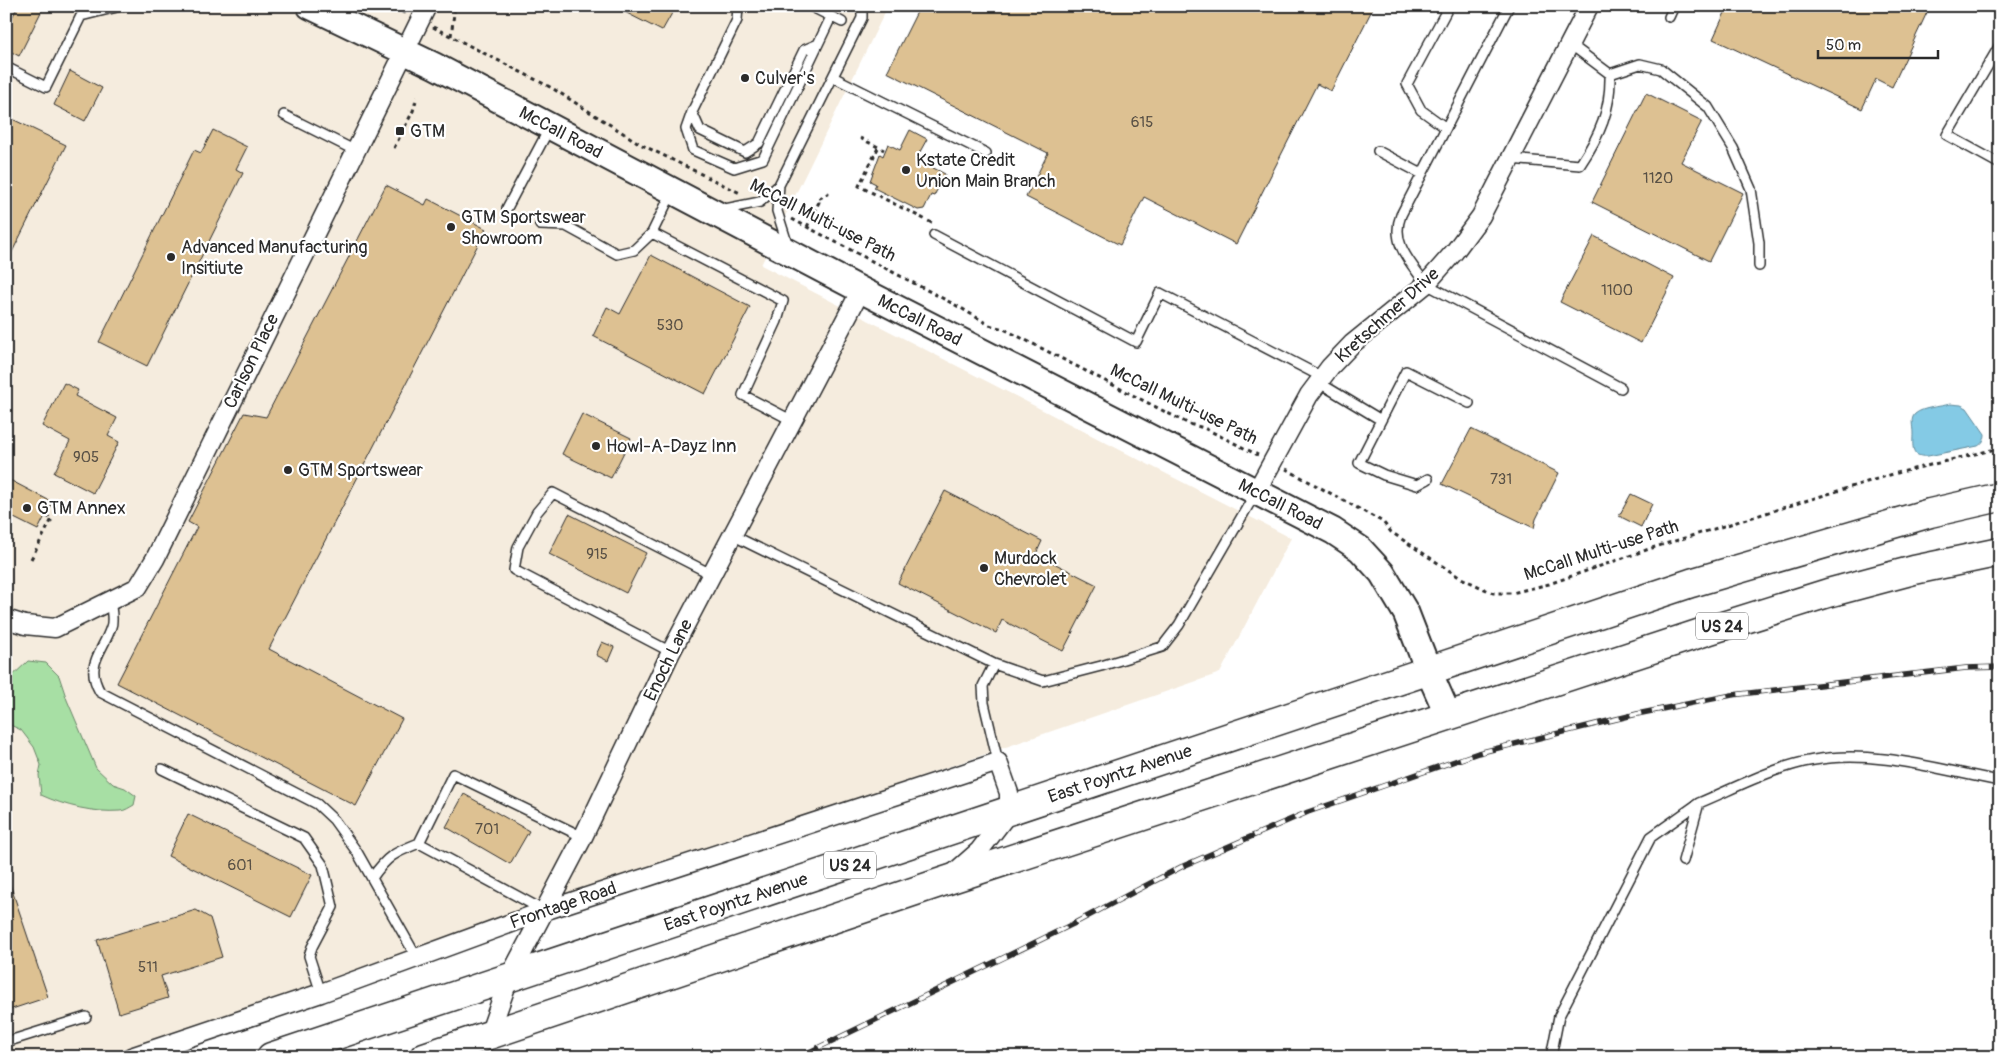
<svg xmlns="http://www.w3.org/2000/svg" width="2006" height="1063" font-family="Pangolin,sans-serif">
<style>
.built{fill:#f5ecde}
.green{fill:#a7dfa4;stroke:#698568}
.water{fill:#84cae5;stroke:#608a9b}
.building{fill:#ddc192;stroke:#2b2b2b}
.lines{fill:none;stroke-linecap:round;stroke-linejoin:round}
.lane-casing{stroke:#2b2b2b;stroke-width:12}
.street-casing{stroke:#2b2b2b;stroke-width:21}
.secondary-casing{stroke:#2b2b2b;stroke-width:29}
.highway-casing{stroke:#2b2b2b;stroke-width:31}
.path{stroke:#2b2b2b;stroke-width:3;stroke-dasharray:4 4;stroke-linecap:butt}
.lane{stroke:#fff;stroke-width:9}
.street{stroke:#fff;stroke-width:18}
.secondary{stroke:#fff;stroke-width:25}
.highway{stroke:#fff;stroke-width:28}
.rail-casing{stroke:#2b2b2b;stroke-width:5.5}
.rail{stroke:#fff;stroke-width:4;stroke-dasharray:11;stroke-linecap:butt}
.poi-dot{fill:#2b2b2b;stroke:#fff;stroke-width:2}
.labels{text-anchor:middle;stroke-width:4.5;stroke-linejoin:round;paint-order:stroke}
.number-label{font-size:15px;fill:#585045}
.shield{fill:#fff;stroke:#6b6b6b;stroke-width:1}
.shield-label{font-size:16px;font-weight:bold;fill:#2b2b2b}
.poi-label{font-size:18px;fill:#2b2b2b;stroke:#fff;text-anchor:start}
.street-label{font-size:18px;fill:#2b2b2b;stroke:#fff}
</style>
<rect width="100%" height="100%" fill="#fff"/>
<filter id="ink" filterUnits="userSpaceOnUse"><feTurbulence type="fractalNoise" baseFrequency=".02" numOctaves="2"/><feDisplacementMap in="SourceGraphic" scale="10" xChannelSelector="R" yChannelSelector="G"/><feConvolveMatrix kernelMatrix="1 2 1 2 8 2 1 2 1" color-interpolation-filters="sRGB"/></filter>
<g filter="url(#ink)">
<path class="built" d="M6,6H888L761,265L1291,538L1220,673L109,1057H6Z"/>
<path class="green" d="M28,661L46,663L59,676L67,700L96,768L113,784L125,788L136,796L134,805C130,807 125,811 120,811C94,813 65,806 41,795L39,775L41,765L34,747L21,730L6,723V682Z"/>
<path class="water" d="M1950,404L1961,405L1967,408L1985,434C1985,439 1983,443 1978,446L1928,456C1910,458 1913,446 1913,433C1913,426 1910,419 1915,414C1923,407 1940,407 1950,404Z"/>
<path class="building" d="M18,6H44L19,56L6,49V29Z
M613,6H676L662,31Z
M920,6H1374L1331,91L1317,84L1236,244L1144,197L1120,245L1026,197L1048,153L887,72Z
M1728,6H1930L1892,87L1876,79L1862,109L1713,39Z
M70,71L102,88L85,121L54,105Z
M1646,93L1702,121L1681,162L1743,193L1709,261L1592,202Z
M6,116L66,145L6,264Z
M213,130L247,147L236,169L243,173L147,366L99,342L194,150L201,153Z
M910,130L927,139L916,159L945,174L934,196L931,195L924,209L918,210L874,188L876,184L870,181L880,154L883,156L888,144L900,150Z
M386,185L425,205L428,199L486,229L269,649L402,719L356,806L117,683L197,527L188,522L244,413L266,417Z
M1594,236L1674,278L1641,343L1560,302Z
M651,255L750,307L705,394L593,336L607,307L620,314Z
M64,383L78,390L75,396L117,418L108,436L119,442L93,493L54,473L70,441L42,426Z
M582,414L631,438L611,478L562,454Z
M1471,429L1559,473L1536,519L1534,528L1442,484Z
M6,478L52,502L38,530L6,514Z
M945,491L1042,541L1036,554L1097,585L1063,651L1002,620L996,633L898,583Z
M1631,494L1652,504L1641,527L1619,516Z
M569,514L646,553L626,593L549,554Z
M602,642L614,647L608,661L596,655Z
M464,794L529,831L510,864L446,827Z
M188,814L312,875L291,917L168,856Z
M6,881H9L48,997L6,1011Z
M196,910L210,918L222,957L161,976L168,998L119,1013L97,940Z"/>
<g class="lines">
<defs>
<path id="lane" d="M738,6L737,20L692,112L686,129L693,150L734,168L763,159L831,17
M810,6L842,22
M1509,6L1401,215C1390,243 1411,263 1426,284L1621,388
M1669,17L1674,6
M2000,45L1947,135L2000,164
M6,67L46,87L81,16L121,6
M1610,74L1640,64L1661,69L1708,107L1733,148L1751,189L1759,243V266
M833,77L986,153
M692,112L700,130L745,152L759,143L804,50L816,45
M284,115L356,151
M1446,128L1421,110L1407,84L1449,6
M1378,151L1422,174
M1510,159L1580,165C1600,135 1611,110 1610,74L1570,44
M779,185L777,211L788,246
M507,208L550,127
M720,210L760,202L779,185L862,18V6
M540,225L566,226L617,254L634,250L652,233L672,192
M652,233L783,301L777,321L743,395L793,421
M934,235L1136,342L1160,293L1322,377
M1318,382L1381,420L1406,371L1469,403
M1381,420L1359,463L1384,475L1417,485L1428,479
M732,535L994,664L1043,681L1101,666L1162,647L1179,625L1256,492
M110,600C111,608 114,620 111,627C103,652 84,664 100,692L317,804L334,820L357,852L417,958
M671,652L514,570L518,547L537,512L553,493L711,574
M994,664L983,686L984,703L998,762
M162,769L304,838L323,865L333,907L312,947L309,956L321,993
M1683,861L1699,803C1735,788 1776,766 1814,760C1875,749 1940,770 2000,781
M372,878C387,856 394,853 419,843
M543,910L419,843L453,774L583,837
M6,1042L86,1017
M1551,1057L1559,1016L1651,837L1699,803"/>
<path id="street" d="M1256,492L1309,395L1330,367L1352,344L1426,284L1455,251L1481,216L1589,6
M6,619L25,625L55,628L138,587L155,559L427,6
M489,1035L509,978L583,837L671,652L861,290
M131,1057L321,993L544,911L998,762L1009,793V812L979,851L954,873"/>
<g id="secondary">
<path id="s1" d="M310,6L435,66L861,290L1333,531L1360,549L1382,573L1406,613L1429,672L1448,715"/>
</g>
<g id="highway">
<path id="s2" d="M271,1057L1691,583L1930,513L2000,497"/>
<path d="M424,1057L945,881L1710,630L1828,593L1914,570L2000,552"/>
</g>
</defs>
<use href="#lane" class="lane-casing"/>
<use href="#street" class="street-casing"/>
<use href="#secondary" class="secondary-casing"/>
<use href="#highway" class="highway-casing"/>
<path class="path" d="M387,6L407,14
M433,27L552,88L642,145L742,194
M451,36L455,6
M860,138L884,150
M394,148L413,111L417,97
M878,148L859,186L934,224
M792,219L961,308L989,325L1004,329L1189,424L1204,428L1258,455
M807,227L819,202L818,199L831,192
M1286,469L1383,522L1391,532L1459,577L1493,593H1512L1549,584L1652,548L1893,474L2000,448
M31,559L52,519L45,515"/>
<use href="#lane" class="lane"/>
<use href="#street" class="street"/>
<use href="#secondary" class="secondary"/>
<use href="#highway" class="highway"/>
<defs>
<path id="rail" d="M799,1057L1073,924L1181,867L1308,812L1478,753L1637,714L1732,695L1966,668L2000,667"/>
</defs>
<use href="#rail" class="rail-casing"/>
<use href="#rail" class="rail"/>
</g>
</g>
<g class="poi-dot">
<circle cx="745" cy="78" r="5"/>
<rect x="395" y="126" width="10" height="10" rx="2.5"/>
<circle cx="906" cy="170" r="5"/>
<circle cx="451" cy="227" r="5"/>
<circle cx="171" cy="257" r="5"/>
<circle cx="596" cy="446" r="5"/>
<circle cx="288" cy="470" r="5"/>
<circle cx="27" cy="508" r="5"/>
<circle cx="984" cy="568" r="5"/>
</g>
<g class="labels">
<g class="number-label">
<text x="1142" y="127">615</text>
<text x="1658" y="183">1120</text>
<text x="1617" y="295">1100</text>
<text x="670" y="330">530</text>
<text x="86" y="462">905</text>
<text x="1501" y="484">731</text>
<text x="597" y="559">915</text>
<text x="487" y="834">701</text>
<text x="240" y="870">601</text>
<text x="148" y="972">511</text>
</g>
<g class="shield">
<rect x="1696" y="612.5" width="52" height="27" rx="4"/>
<rect x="824" y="851.5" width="52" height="27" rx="4"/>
</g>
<g class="shield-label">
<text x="1722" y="632">US 24</text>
<text x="850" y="871">US 24</text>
</g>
<g class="poi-label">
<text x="755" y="84">Culver's</text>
<text x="410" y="137">GTM</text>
<text x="916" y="166">Kstate Credit<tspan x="916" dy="21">Union Main Branch</tspan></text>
<text x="461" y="223">GTM Sportswear<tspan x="461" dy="21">Showroom</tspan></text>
<text x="181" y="253">Advanced Manufacturing<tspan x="181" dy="21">Insitiute</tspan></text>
<text x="606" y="452">Howl-A-Dayz Inn</text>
<text x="298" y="476">GTM Sportswear</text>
<text x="37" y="514">GTM Annex</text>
<text x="994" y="564">Murdock<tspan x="994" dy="21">Chevrolet</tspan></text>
</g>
<g class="street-label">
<text dy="6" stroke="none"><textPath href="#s1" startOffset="281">McCall Road</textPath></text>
<text transform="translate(823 220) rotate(27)" y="6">McCall Multi-use Path</text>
<text transform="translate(1387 315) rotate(-42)" y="6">Kretschmer Drive</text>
<text dy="6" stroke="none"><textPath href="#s1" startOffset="686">McCall Road</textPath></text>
<text transform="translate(251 361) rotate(-64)" y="6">Carlson Place</text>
<text transform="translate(1184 404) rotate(26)" y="6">McCall Multi-use Path</text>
<text dy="6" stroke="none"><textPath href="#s1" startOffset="1091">McCall Road</textPath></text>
<text transform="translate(1601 550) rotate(-18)" y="6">McCall Multi-use Path</text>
<text transform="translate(668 660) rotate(-64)" y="6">Enoch Lane</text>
<text dy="6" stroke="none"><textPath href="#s2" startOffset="895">East Poyntz Avenue</textPath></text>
<text dy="6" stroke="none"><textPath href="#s2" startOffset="490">East Poyntz Avenue</textPath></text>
<text transform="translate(563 905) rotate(-19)" y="6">Frontage Road</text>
</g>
</g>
<rect width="2006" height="1063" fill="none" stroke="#fff" stroke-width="25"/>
<rect x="12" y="12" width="1981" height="1038" fill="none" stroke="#2b2b2b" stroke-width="2" filter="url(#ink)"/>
<path d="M1818 50v8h120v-8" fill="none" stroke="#2b2b2b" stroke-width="2.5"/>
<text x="1826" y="50" font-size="15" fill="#2b2b2b" stroke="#ffffff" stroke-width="4" paint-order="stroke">50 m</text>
</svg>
